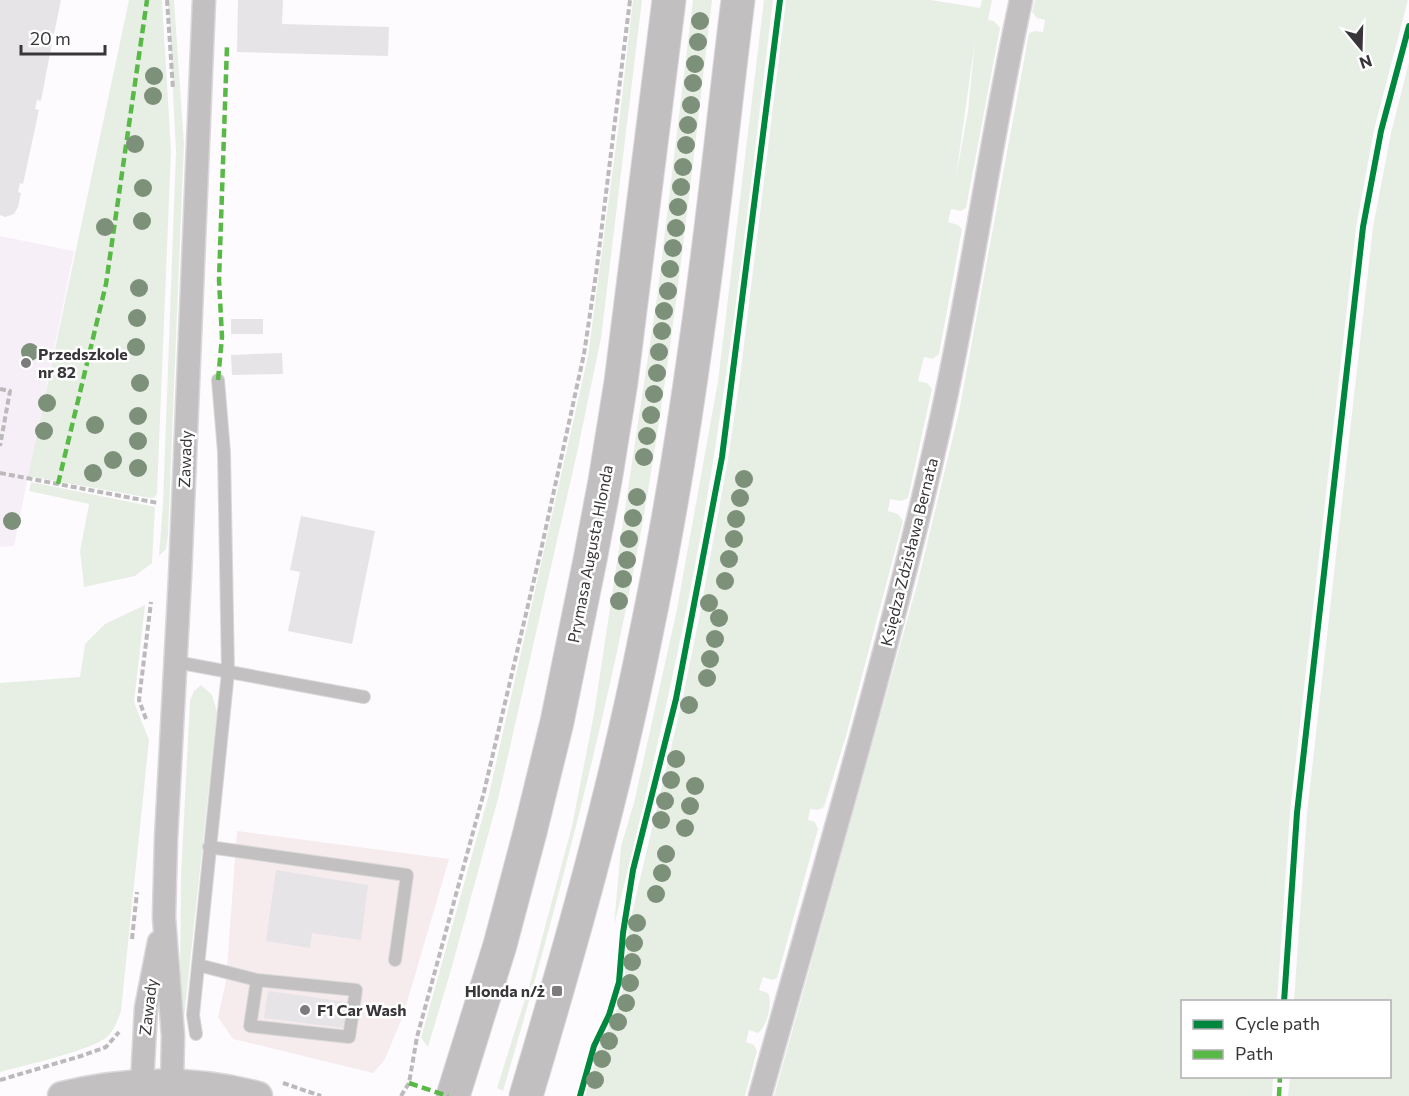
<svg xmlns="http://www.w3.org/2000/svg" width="1409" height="1096" font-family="Commissioner,sans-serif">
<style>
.commercial{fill:#f6ebed}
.built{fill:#f6eff8}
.green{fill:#e7efe5;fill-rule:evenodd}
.building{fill:#e6e4e7}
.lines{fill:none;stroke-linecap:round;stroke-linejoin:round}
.service-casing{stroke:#dad8da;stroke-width:14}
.minor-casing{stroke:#dad8da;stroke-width:25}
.tertiary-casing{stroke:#dad8da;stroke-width:31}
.secondary-casing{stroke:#dad8da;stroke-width:35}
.path{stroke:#bbb9ba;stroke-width:4;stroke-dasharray:6 3;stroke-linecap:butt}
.service{stroke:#c2c0c0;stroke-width:12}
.minor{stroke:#c2c0c0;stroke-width:22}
.tertiary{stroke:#c2c0c0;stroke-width:28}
.secondary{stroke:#c1bfbf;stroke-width:33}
.quiet{stroke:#58b947;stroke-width:4.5;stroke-dasharray:9 4.5;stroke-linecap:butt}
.cycleway-casing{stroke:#fff;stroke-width:10}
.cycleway{stroke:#00873e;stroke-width:6}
.tree{fill:#7d9079}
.poi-dot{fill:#7e7b7e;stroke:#fff;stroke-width:2}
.labels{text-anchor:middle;stroke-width:5;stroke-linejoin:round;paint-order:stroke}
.poi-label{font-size:16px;font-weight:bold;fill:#393639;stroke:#fff;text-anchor:start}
.street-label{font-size:16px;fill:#393639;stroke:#fff}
</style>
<rect width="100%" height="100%" fill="#fdfbfe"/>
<path class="commercial" d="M237,831L449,859L403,1016L384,1061L373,1073L233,1039L218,1017L226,981Z"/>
<path class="built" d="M0,236L74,251L14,546L0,547Z"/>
<path class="green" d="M129,0H162L171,151L157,493L155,497L150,498L28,476Z
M168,0H174L184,144L168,535L166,549L159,556L163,503L176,151Z
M633,0H642L601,338L577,453L499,795L451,970L428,1047L421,1038L489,794L588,356L619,123Z
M693,0H712C691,179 672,360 640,537C605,725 557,908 503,1091L497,1088L530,983L572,826L594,714L657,297Z
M764,0H773C751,180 732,360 700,539C676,669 646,797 614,926L621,846L634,803L677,609L718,381Z
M786,0H931L980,8L982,0H992L988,20L994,21L1000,28L966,208L961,211L951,209L948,222L958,225L962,229L939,354L933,359L924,357L918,381L927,383L932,389L908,498L901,501L890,499L888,511L898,514L903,521L846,736L824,807L818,810L810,809L808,820L815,822L818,829L777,978L772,980L763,977L759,990L768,993C773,1004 767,1026 758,1033L749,1030L746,1042L754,1045L757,1051L745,1096H583L598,1048L618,1007L624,985L628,930L682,701L700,613L728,459L739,385ZM975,41L968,111L956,177Z
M1035,0H1408L1374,130L1356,228L1290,812L1277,1001L1182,1002V1076L1273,1077L1272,1096H774L918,581L959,412L1029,33L1035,31L1043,32L1045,20L1037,18L1032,12Z
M1409,62V1096H1288L1290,1077L1390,1076V1002L1294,1001L1307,813L1373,227L1391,133Z
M31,482L155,507L152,563L135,576L84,587L80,551L89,504L29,491Z
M145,605L134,702L149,740L121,1011C118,1020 114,1030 108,1036C94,1050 22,1066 0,1072V683L80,677L85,644L105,624Z
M201,685L212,695L217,712L184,1018L180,986L181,875L190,701L194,691Z"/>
<path class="building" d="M0,0H61L54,34L51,33L49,43H52L41,101L37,100L35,109L39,110L23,184L20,183L18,192L21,193L18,207L14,214L5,217L0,215Z
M238,0H283L282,24L389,27L388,56L237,52Z
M231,319H263V334H231Z
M282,353L283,374L232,375L231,355Z
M301,516L375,531L352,644L288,631L300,572L290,570Z
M276,870L368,885L361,940L312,933L310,948L266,941Z
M268,991L347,1002L343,1028L264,1018Z"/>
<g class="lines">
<defs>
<path id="service" d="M176,662L364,697
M209,847L407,875L395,960
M198,965L257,980L356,990L349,1037L250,1026L257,980
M196,1034L193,1015L228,672L224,452L218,380"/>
<path id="minor" d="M146,1096L142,1084L146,1008L159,942
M166,1096L172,1084L173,1036L164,917L166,839L180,577L204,0
M760,1096C822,874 889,653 939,429C971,287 990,142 1021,0"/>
<path id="tertiary" d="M62,1096C126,1080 194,1079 258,1096"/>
<path id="secondary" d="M453,1096L500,945L530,832L557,722L590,560L605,481L621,382L669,0
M526,1096C571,945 614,794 645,639C666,539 683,437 697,335C713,224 724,112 738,0"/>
</defs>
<use href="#service" class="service-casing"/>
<use href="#minor" class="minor-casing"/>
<use href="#tertiary" class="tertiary-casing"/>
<use href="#secondary" class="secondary-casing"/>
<path class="path" d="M167,0L173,89
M0,389L10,391L0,446
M0,473L158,503
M146,719L139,700L151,602
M132,939L137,892
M0,1080L81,1056L106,1047L119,1032
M283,1083L321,1096
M401,1096L409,1083L417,1037L484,792L541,550L584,354L596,274L630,0"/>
<use href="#service" class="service"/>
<use href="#minor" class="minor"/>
<use href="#tertiary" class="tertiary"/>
<use href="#secondary" class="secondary"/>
<path class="quiet" d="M218,380L222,337L219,280L227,46
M58,484L106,284L147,0
M409,1083L448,1096
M1279,1096L1280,1076"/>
<defs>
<path id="cycleway" d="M1284,1002L1297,813L1363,227L1381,131L1409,26
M580,1096L594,1046L609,1015L619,982L623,933L633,870L676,699L722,457L780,0"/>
</defs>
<use href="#cycleway" class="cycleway-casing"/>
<use href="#cycleway" class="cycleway"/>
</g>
<g class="tree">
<circle cx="700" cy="21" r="9"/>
<circle cx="698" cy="42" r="9"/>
<circle cx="695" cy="64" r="9"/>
<circle cx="154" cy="76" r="9"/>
<circle cx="693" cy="83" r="9"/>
<circle cx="153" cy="96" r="9"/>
<circle cx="691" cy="105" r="9"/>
<circle cx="688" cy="125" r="9"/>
<circle cx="135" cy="144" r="9"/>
<circle cx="686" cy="145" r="9"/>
<circle cx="683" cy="167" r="9"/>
<circle cx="681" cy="187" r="9"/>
<circle cx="143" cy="188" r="9"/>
<circle cx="678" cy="207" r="9"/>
<circle cx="142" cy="221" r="9"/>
<circle cx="105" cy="227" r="9"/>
<circle cx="676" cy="228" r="9"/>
<circle cx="673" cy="248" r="9"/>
<circle cx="670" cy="269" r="9"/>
<circle cx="139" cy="288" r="9"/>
<circle cx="668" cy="291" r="9"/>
<circle cx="664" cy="311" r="9"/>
<circle cx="137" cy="318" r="9"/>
<circle cx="662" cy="331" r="9"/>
<circle cx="136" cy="347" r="9"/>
<circle cx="30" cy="352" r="9"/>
<circle cx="659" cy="352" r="9"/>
<circle cx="657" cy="373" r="9"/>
<circle cx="140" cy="383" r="9"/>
<circle cx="654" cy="394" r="9"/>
<circle cx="47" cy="403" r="9"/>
<circle cx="651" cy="415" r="9"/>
<circle cx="138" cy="416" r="9"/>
<circle cx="95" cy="425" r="9"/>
<circle cx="44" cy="431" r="9"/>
<circle cx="647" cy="436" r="9"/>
<circle cx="138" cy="441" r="9"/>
<circle cx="644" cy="457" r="9"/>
<circle cx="113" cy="460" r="9"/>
<circle cx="138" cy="468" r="9"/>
<circle cx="93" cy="473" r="9"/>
<circle cx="744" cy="479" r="9"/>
<circle cx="637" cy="497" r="9"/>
<circle cx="740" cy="498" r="9"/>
<circle cx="633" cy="518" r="9"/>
<circle cx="736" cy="519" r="9"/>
<circle cx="12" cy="521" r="9"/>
<circle cx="629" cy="539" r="9"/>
<circle cx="734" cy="539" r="9"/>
<circle cx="729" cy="559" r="9"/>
<circle cx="627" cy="560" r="9"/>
<circle cx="623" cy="579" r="9"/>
<circle cx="725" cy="581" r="9"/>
<circle cx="619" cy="601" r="9"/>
<circle cx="709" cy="603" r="9"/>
<circle cx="719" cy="618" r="9"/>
<circle cx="715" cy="639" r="9"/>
<circle cx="710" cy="659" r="9"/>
<circle cx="707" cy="678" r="9"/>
<circle cx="689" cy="705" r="9"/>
<circle cx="676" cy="759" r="9"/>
<circle cx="671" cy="780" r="9"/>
<circle cx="695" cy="786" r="9"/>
<circle cx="665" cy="801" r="9"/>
<circle cx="690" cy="806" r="9"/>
<circle cx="661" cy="820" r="9"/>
<circle cx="685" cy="828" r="9"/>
<circle cx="666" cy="854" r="9"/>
<circle cx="662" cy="873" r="9"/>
<circle cx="656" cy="894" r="9"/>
<circle cx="637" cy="923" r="9"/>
<circle cx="634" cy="943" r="9"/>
<circle cx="632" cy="962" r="9"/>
<circle cx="630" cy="983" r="9"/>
<circle cx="626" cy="1003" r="9"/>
<circle cx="618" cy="1022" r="9"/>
<circle cx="609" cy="1041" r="9"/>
<circle cx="602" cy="1059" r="9"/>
<circle cx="595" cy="1080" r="9"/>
</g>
<g class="poi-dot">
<circle cx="26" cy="363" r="6"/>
<rect x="551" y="985" width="12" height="12" rx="3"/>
<circle cx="305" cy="1010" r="6"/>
</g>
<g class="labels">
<g class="poi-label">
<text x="38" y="360">Przedszkole<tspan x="38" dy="18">nr 82</tspan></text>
<text x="545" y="997" text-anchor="end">Hlonda n/ż</text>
<text x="317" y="1016">F1 Car Wash</text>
</g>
<g class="street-label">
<text transform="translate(185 459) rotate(-88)" y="6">Zawady</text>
<text transform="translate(909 552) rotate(-76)" y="6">Księdza Zdzisława Bernata</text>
<text transform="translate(590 554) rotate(-79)" y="6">Prymasa Augusta Hlonda</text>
<text transform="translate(148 1007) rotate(-83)" y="6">Zawady</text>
</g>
</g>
<rect x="1181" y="1000" width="210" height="78" fill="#ffffff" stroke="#b0afb0" stroke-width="1.5"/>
<rect x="1193" y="1020" width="30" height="9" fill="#00873e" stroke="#b0afb0" stroke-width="1.5"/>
<text x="1235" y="1030" font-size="18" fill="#393639">Cycle path</text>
<rect x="1193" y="1050" width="30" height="9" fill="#58b947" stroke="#b0afb0" stroke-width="1.5"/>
<text x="1235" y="1060" font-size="18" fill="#393639">Path</text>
<g transform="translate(1361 48) rotate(161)" stroke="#ffffff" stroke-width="4.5" paint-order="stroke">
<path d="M0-4.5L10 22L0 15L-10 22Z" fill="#393639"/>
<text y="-9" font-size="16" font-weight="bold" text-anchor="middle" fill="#393639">N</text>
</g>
<path d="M21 45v9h84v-9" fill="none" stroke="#393639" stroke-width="3"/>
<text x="30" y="45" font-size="18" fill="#393639" stroke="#ffffff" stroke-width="4.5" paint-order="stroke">20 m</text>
</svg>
